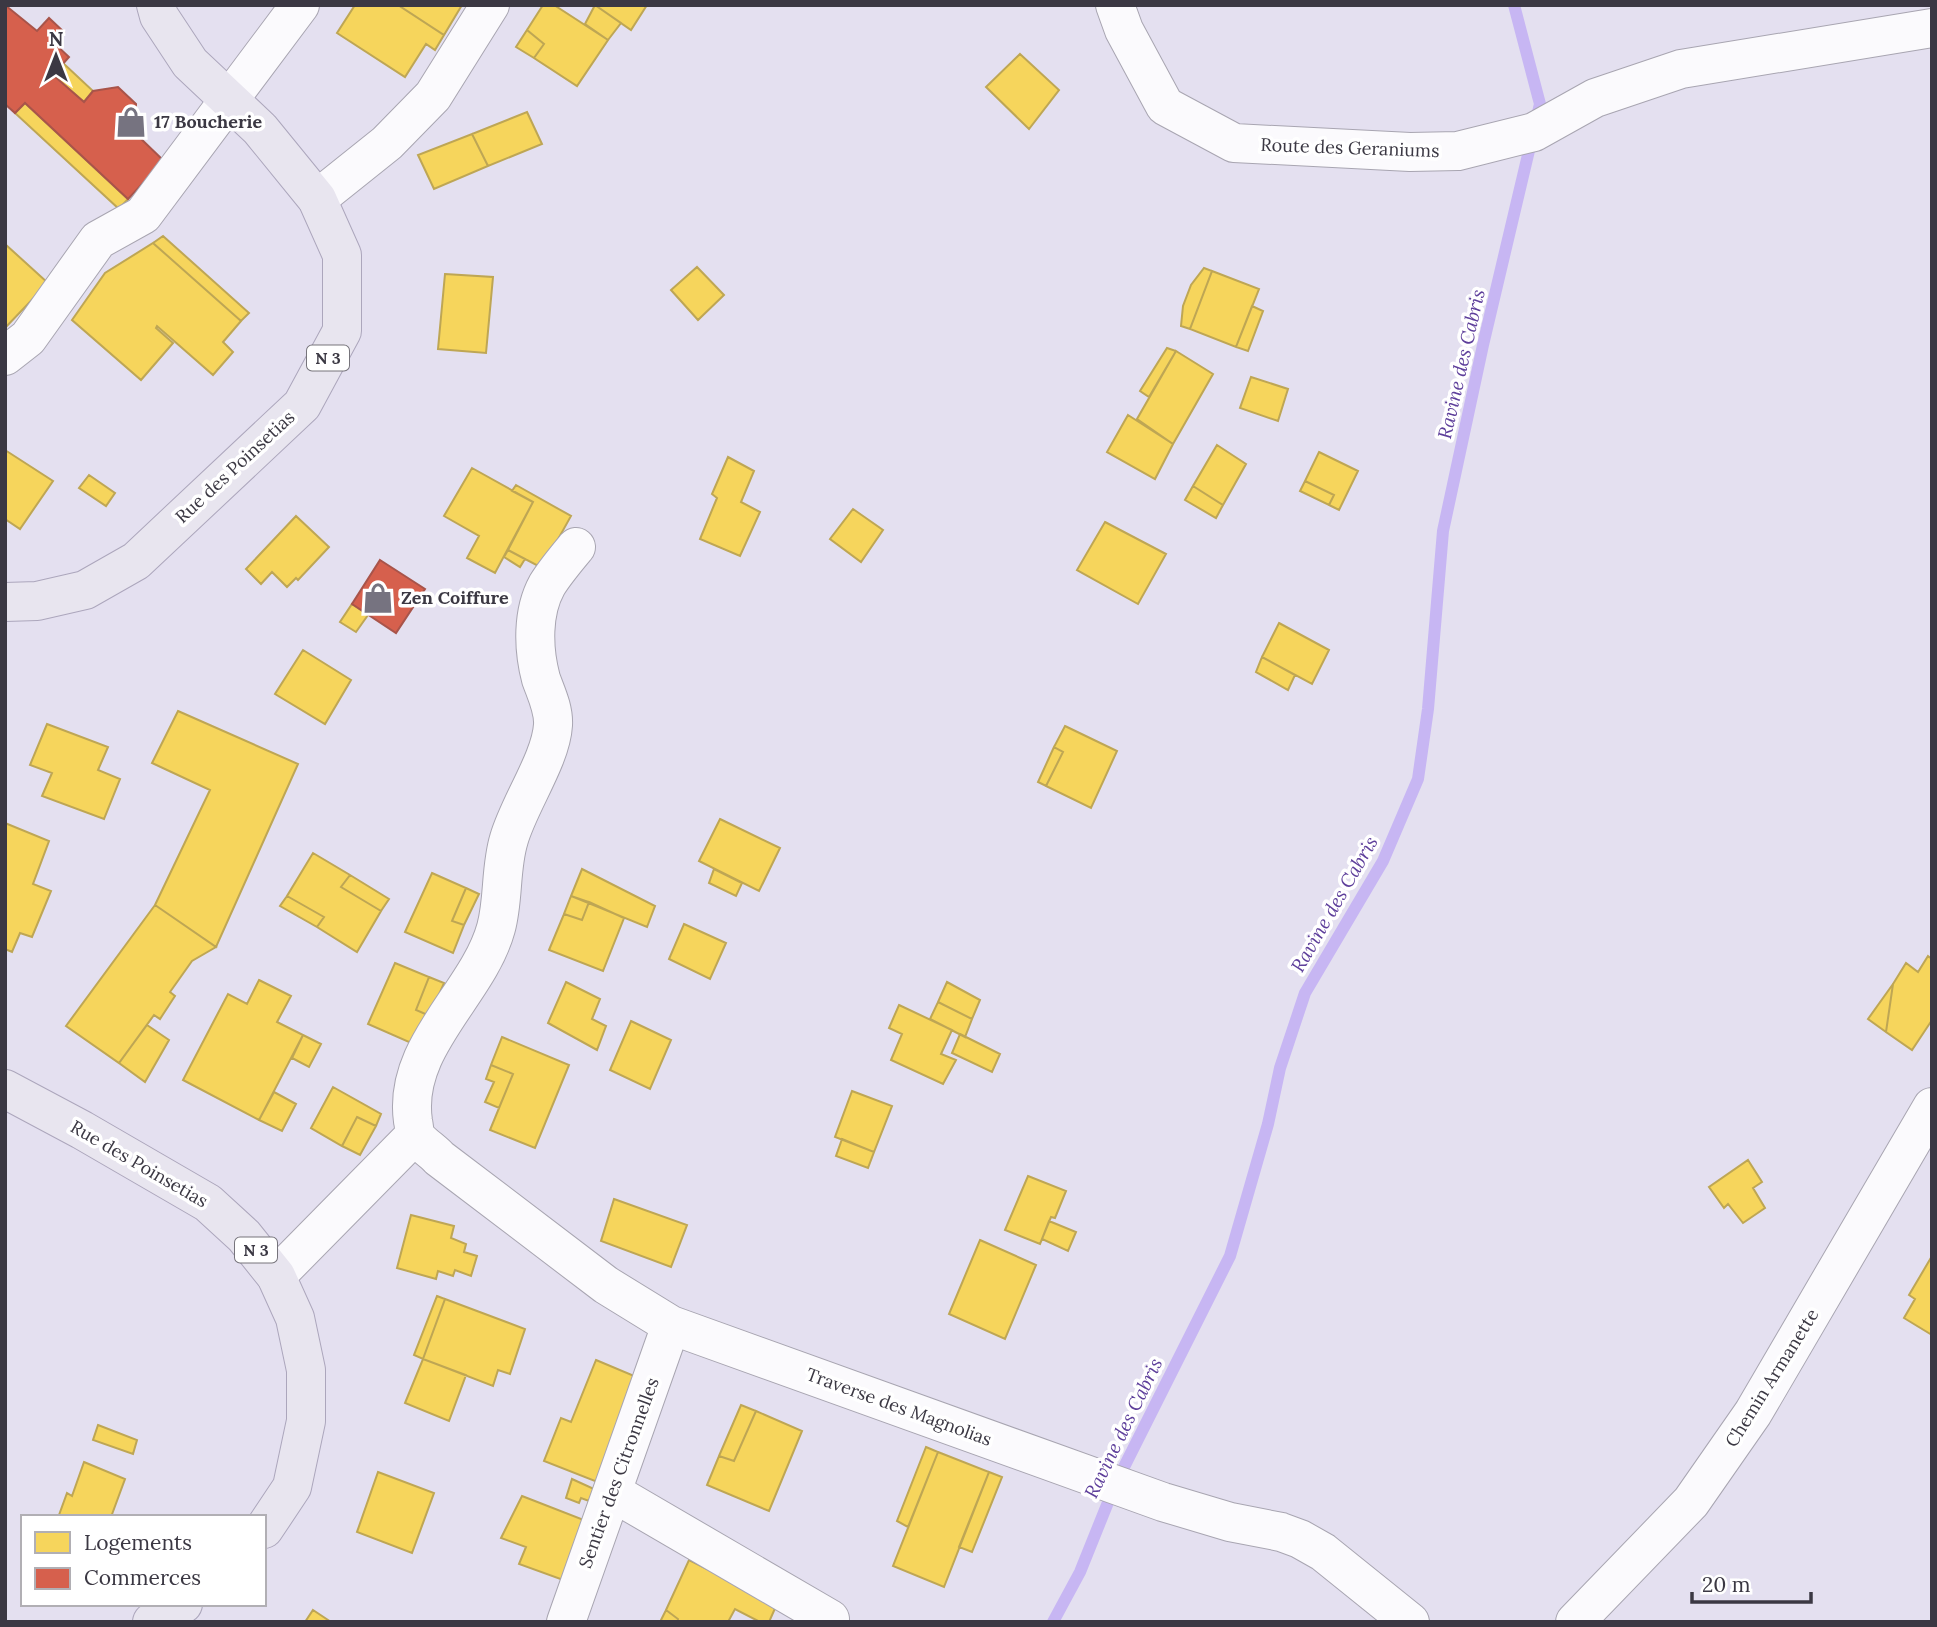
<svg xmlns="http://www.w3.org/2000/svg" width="1937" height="1627" font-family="Lora,serif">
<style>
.homes{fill:#f6d55c;stroke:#bea654;stroke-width:2}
.shops{fill:#d6604d;stroke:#a8544a;stroke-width:2}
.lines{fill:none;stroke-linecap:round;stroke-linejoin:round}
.stream{stroke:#c7b6f3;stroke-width:12}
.minor-casing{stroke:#a8a5b1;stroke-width:40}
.major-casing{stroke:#aca6bc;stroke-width:40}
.minor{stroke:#fbfafd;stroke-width:38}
.major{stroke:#e8e5ef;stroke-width:38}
.labels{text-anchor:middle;stroke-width:7;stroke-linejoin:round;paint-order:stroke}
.shield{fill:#fff;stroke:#76747b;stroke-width:2}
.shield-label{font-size:16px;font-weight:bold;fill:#3b3843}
.poi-label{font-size:18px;font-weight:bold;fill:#3b3843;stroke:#fff;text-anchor:start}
.street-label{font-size:18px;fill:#3b3843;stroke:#fff}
.water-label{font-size:19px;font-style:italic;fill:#5e3f9b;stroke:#fff}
</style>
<rect width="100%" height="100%" fill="#e4e0f0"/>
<path class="homes" d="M355,5H398L444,35L435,50L426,44L405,77L337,33Z
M398,5H462L444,35Z
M543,5H554L608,40L577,86L534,58L544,44L527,30Z
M595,5L621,23L608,40L585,24Z
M595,5H647L631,30Z
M527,30L544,44L534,58L516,47Z
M1020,54L1059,90L1029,129L986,87Z
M63,63L93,91L84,102L53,75Z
M25,103L128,199L119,209L15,113Z
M527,112L542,144L488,166L472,134Z
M472,134L488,166L434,189L418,155Z
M163,236L249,313L241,321L153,243Z
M153,243L241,321L223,342L233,352L213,375L157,326L156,328L173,343L141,380L72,320L105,273Z
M5,244L48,283L5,328Z
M697,267L724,295L698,320L671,290Z
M1204,268L1212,271L1190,329L1181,326L1183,306L1191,285Z
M1212,271L1259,289L1236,347L1190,329Z
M445,274L493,277L486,353L438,349Z
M1252,306L1263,311L1248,351L1236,347Z
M1167,348L1176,351L1149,397L1140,391Z
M1176,351L1213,374L1173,444L1137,419Z
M1251,377L1288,389L1278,421L1240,408Z
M1128,415L1173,444L1155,479L1107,452Z
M1217,445L1246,464L1223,505L1193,486Z
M5,450L53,481L20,529L5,519Z
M1319,452L1358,471L1339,510L1329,505L1334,495L1305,481Z
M728,457L754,471L741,502L760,512L740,556L700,539L717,498L712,494Z
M472,468L533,502L495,573L467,558L479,536L444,516Z
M89,475L115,493L106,506L79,488Z
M1305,481L1334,495L1329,505L1300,491Z
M516,485L571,516L542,568L508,550L533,502L512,491Z
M1193,486L1223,505L1216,518L1185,500Z
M853,509L883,530L861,562L830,539Z
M296,516L329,547L298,580L296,578L287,587L272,572L261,584L246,569Z
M1105,522L1166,554L1138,604L1077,570Z
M508,550L525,559L520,567L504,557Z
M352,604L368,615L356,632L340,622Z
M1279,623L1329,650L1312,684L1262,657Z
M303,650L351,680L325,724L275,694Z
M1262,657L1295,675L1288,690L1256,672Z
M178,711L298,764L216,947L155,905L210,790L152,763Z
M47,724L108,747L98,770L120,779L104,819L42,796L52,773L30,765Z
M1065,726L1117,751L1091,808L1046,786L1063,752L1054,747Z
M1054,747L1063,752L1046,786L1038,782Z
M720,819L780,848L759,891L699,861Z
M5,823L49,841L33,884L51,891L32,937L20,933L12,952L5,949Z
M313,853L350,875L341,887L381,911L357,952L317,927L324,917L287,896Z
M582,869L655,906L647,927L571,896Z
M714,869L742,883L736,896L709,883Z
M432,873L466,888L452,921L464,925L453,953L405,932Z
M350,875L389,899L381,911L341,887Z
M466,888L479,894L464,925L452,921Z
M287,896L324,917L317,927L280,906Z
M571,896L589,902L582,920L564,914Z
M589,902L624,918L603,971L549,950L564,914L582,920Z
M155,905L216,947L192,961L170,992L175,996L160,1019L154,1015L119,1063L66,1026Z
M684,924L726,943L710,979L669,959Z
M1928,956L1932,959V1020L1912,1050L1886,1032L1893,984L1906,963L1918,972Z
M395,963L429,977L416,1010L430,1016L418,1046L368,1024Z
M429,977L444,983L430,1016L416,1010Z
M259,980L291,996L277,1022L303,1035L259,1120L183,1080L228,994L247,1004Z
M566,982L600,999L592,1019L606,1026L597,1050L548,1023Z
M947,982L980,1000L972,1019L938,1002Z
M1893,984L1886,1032L1868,1019Z
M938,1002L972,1019L965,1037L930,1019Z
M899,1005L952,1030L941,1054L956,1060L943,1084L891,1060L902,1034L889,1028Z
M631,1021L671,1040L650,1089L610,1070Z
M147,1025L169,1040L145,1082L119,1063Z
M960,1034L1000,1054L992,1072L952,1053Z
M303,1035L321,1044L309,1067L292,1058Z
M502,1037L569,1065L535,1148L490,1130L513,1074L491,1065Z
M491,1065L513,1074L499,1108L485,1102L494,1082L486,1079Z
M333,1087L381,1114L376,1126L357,1117L342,1146L311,1128Z
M852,1091L892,1106L874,1152L835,1137Z
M274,1092L296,1104L282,1131L259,1120Z
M357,1117L376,1126L360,1155L342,1146Z
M842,1139L874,1152L868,1168L836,1156Z
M1748,1160L1762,1182L1753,1188L1765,1208L1743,1223L1728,1204L1724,1208L1709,1187Z
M1028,1176L1066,1191L1055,1218L1051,1217L1040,1244L1005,1230Z
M614,1199L687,1225L671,1267L601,1241Z
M411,1215L454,1226L451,1238L466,1244L464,1252L477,1256L471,1276L455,1270L453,1276L438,1271L436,1279L397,1268Z
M1049,1221L1076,1232L1068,1251L1042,1239Z
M980,1240L1036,1265L1005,1339L949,1314Z
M1932,1256V1335L1904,1318L1915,1299L1909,1295Z
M437,1296L445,1299L423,1359L414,1355Z
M445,1299L525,1329L510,1374L498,1370L493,1386L423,1359Z
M423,1359L466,1375L449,1421L405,1403Z
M596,1360L639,1378L600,1483L544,1461L561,1418L571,1422Z
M741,1405L756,1411L734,1461L719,1456Z
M756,1411L802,1431L769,1511L707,1485L719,1456L734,1461Z
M98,1425L137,1440L133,1454L93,1440Z
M926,1447L938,1452L908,1527L897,1521Z
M938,1452L989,1472L944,1587L893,1566Z
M84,1462L125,1479L111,1517L59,1515L67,1493L72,1496Z
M378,1472L434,1493L412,1553L357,1532Z
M989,1472L1002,1477L972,1552L959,1547Z
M572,1479L594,1489L589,1501L581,1498L579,1503L566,1498Z
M522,1496L589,1522L566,1581L519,1564L526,1547L501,1538Z
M689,1560L777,1604L769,1622H760L735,1609L728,1622H677L678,1619L666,1610Z
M313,1610L331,1622H305Z
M666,1610L678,1619L677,1622H660Z"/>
<path class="shops" d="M5,5L37,31L49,18L64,32L54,43L69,57L53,75L84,102L93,91L118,87L136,104L135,133L164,161L128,199L25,103L15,113L5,104Z
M380,560L425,589L396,633L352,604Z"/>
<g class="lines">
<path class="stream" d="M1053,1622L1080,1572L1115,1485L1230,1256L1268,1124L1280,1068L1305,993L1383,861L1418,779L1428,709L1443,531L1483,345L1540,104L1514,5"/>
<defs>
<path id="minor" d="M1115,5L1124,30L1165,106L1234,143L1410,152L1458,151L1534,132L1595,98L1681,69L1932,28
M317,199L387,143L433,96L490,5
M5,356L28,338L98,240L143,215L300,5
M576,547C566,559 555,572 547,585C532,612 533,649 541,679C546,693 554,709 553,725C551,759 519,804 509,839C500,868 504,899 496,928C478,994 402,1046 413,1121C414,1125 414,1132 416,1136C421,1144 433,1151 439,1158L606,1285L671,1325L1163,1502L1230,1522L1281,1532L1300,1539L1323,1552L1410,1622
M276,1276L415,1135
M612,1492L830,1619
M566,1622L671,1325
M1575,1622L1691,1502L1753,1413L1932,1107"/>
<path id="major" d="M5,602L37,601L85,590L136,561L302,405L342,331V255L317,199L260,129L190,63L159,16L156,5
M5,1089L82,1130L208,1203L244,1236L276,1276L295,1318L306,1370V1421L292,1487L264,1529
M152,1622L183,1604"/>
</defs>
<use href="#minor" class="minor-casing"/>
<use href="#major" class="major-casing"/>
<use href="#minor" class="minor"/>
<use href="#major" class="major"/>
</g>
<defs>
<symbol id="shop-bare" viewBox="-9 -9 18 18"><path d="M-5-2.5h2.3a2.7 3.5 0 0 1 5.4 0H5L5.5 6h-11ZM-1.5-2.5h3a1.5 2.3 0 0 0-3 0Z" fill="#767380" stroke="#fff" stroke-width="2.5" paint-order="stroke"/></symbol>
</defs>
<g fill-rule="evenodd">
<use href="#shop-bare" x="109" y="100" width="44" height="44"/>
<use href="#shop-bare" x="356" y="576" width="44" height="44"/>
</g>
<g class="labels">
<g class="shield">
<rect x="307" y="345.5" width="42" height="25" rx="5"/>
<rect x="235" y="1237.5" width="42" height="25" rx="5"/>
</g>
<g class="shield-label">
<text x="328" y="364">N 3</text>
<text x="256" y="1256">N 3</text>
</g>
<g class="poi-label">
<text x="154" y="128">17 Boucherie</text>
<text x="401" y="604">Zen Coiffure</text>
</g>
<g class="street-label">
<text transform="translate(1350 148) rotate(2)" y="6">Route des Geraniums</text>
<text transform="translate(235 467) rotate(-43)" y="6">Rue des Poinsetias</text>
<text transform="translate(139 1164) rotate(30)" y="6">Rue des Poinsetias</text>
<text transform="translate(1772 1378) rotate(-58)" y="6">Chemin Armanette</text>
<text transform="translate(899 1407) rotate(20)" y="6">Traverse des Magnolias</text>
<text transform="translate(619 1473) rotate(-70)" y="6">Sentier des Citronnelles</text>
</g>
<g class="water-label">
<text transform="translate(1461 364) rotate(-77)" y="7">Ravine des Cabris</text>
<text transform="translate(1334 904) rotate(-60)" y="7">Ravine des Cabris</text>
<text transform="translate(1123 1428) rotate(-64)" y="7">Ravine des Cabris</text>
</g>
</g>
<rect width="1937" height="1627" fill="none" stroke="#3b3843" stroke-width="14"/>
<rect x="21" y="1515" width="245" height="91" fill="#ffffff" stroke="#b1afb4" stroke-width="2"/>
<rect x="35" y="1532" width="35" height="21" fill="#f6d55c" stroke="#b1afb4" stroke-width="2"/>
<text x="84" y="1550" font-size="21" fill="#3b3843">Logements</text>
<rect x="35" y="1568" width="35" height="21" fill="#d6604d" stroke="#b1afb4" stroke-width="2"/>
<text x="84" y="1585" font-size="21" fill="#3b3843">Commerces</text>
<g transform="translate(56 56)" stroke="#ffffff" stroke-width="5" paint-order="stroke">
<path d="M0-5L12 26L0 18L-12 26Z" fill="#3b3843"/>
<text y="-10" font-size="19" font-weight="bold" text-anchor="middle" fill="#3b3843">N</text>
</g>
<path d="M1692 1592v10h119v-10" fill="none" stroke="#3b3843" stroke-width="3.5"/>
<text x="1702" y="1592" font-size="21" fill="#3b3843" stroke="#ffffff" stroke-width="5" paint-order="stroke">20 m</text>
</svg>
